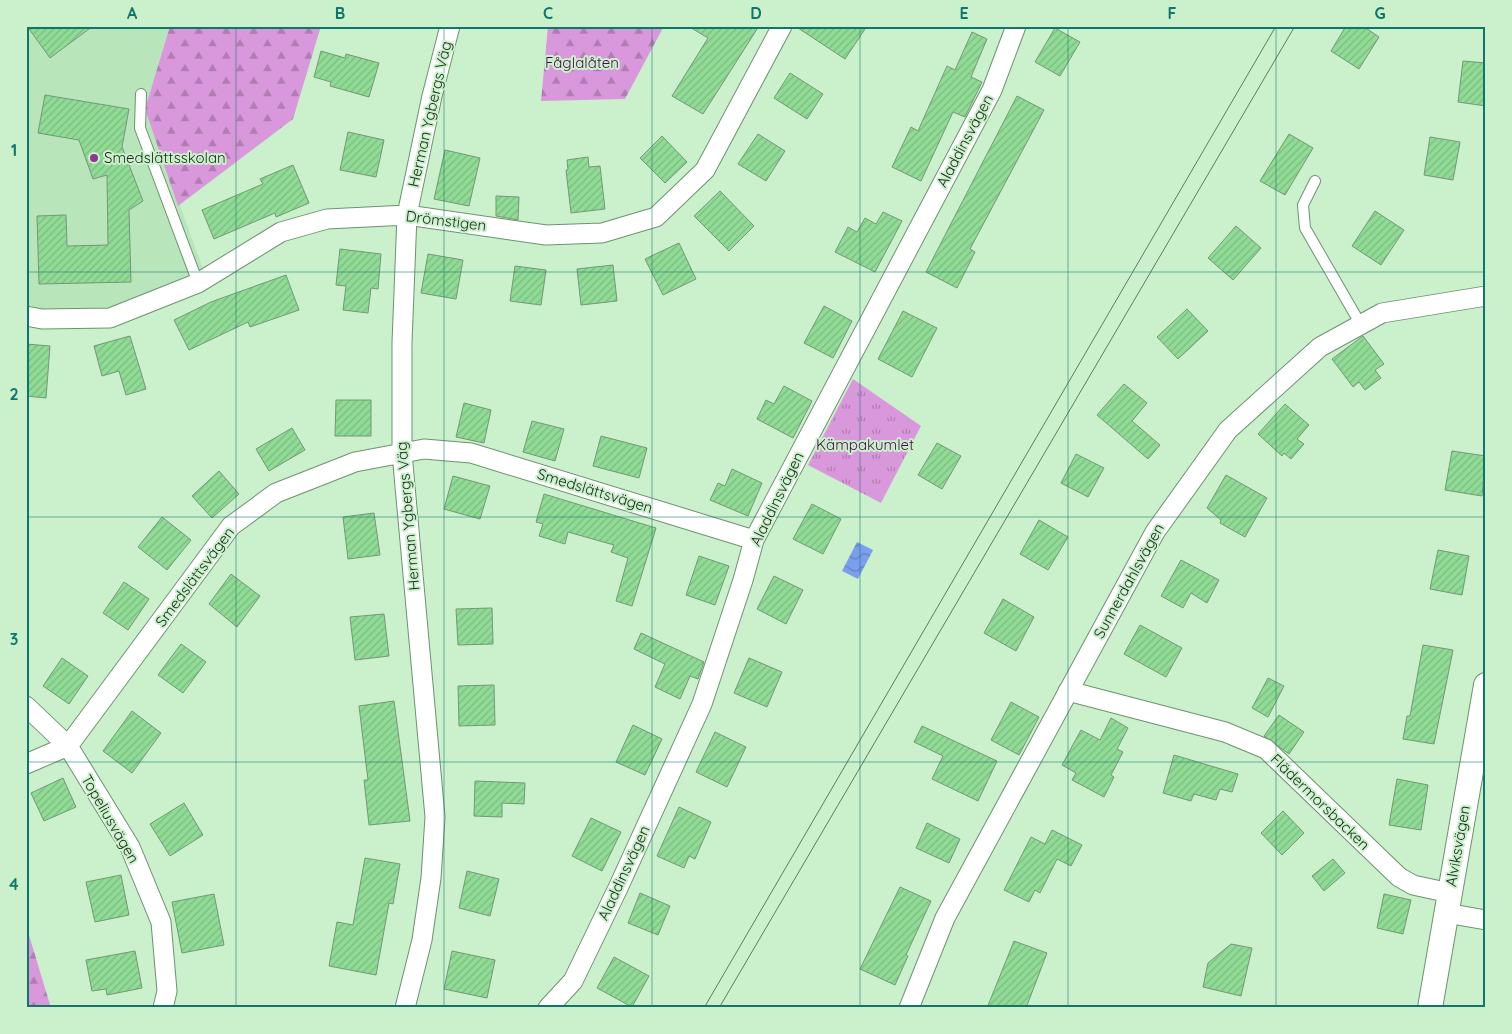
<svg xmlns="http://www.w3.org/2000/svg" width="1512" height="1034" font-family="Quicksand,sans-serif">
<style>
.built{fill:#b9e5bb}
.forest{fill:url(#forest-firs)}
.park{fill:url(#park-tufts)}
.water{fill:url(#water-waves)}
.building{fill:url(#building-hatch);stroke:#749875}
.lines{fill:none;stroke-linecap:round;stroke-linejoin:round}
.service-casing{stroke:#6e9270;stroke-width:12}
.minor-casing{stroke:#6e9270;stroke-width:21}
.tertiary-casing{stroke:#6e9270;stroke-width:26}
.service{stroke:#fff;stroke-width:10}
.minor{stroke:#fff;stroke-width:19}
.tertiary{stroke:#fff;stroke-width:24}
.tram{stroke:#607961;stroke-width:1}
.grid{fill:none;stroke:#0f766e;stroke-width:1;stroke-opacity:0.55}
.poi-dot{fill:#933198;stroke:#caf1cb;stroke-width:2}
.labels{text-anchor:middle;stroke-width:4;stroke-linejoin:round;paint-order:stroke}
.park-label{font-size:15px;fill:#47084a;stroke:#caf1cb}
.street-label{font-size:15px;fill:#182719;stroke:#caf1cb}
.poi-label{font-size:15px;fill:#182719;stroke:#caf1cb;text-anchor:start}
.neatline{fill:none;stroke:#0f766e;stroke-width:2}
.grid-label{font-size:16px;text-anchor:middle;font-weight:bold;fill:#0f766e}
</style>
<defs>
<pattern id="forest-firs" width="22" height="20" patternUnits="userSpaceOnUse" patternTransform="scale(1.25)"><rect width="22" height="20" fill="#da98dc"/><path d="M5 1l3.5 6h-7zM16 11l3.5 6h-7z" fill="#b07cb2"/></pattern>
<pattern id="park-tufts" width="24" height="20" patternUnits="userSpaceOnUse" patternTransform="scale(1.25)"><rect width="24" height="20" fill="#da98dc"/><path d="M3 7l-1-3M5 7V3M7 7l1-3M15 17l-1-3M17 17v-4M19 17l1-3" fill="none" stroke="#b07cb2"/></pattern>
<pattern id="water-waves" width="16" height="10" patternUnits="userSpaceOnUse" patternTransform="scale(1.25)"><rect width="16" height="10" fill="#7c9eee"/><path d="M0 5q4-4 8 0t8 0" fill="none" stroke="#6581c0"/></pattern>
<pattern id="building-hatch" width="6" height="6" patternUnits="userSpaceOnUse" patternTransform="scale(1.25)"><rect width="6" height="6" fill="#90db95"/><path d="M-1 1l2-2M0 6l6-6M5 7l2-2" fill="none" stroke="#7bbc80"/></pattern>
</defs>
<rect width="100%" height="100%" fill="#caf1cb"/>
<path class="built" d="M26,26H170L145,109L203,269L113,307L39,312L26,310Z"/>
<path class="forest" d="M170,26H321L293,119L178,206L145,109Z
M548,26H664L625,99L541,101Z
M26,925L51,1008H26Z"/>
<path class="park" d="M853,379L921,426L881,503L808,465Z"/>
<path class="water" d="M857,542L873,550L858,579L842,571Z"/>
<path class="building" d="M27,26H93L50,58Z
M688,26H759L703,114L672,96L708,38Z
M795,26H867L845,59Z
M1346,26H1363L1379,37L1359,69L1331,51Z
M1055,28L1080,42L1060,76L1035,62Z
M972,32L987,39L971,77L982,82L965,117L953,112L921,181L892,167L911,127L918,131L947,66L955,70Z
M321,51L345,58L346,54L379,63L369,97L330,86L331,82L314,77Z
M1463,61L1486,63V106L1458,102Z
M790,73L823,94L807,119L774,98Z
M45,95L129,109L122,147L143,201L129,210L131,282L39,284L37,216L66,215L67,246L108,245L107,175L93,179L79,140L38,133Z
M1017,96L1044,110L970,249L975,252L957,288L926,272Z
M348,132L384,140L376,177L340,170Z
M758,134L785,151L766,181L738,164Z
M1289,134L1313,148L1285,195L1260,181Z
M662,136L687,162L665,183L640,158Z
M1430,137L1460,142L1453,180L1424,175Z
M445,150L480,158L469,206L434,199Z
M588,157L589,167L600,166L605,209L571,213L566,170H568L567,160Z
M293,165L309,203L276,217L275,213L214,239L202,210L263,184L260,179Z
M720,191L754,226L729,251L694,216Z
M496,196L519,197L518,220L496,216Z
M1375,211L1404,230L1381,265L1352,246Z
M883,212L902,221L875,272L835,252L848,227L857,232L865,218L876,224Z
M1236,226L1261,248L1233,280L1208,258Z
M679,243L696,279L663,295L645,259Z
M340,249L381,254L378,289L371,288L368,313L343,310L346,286L336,285Z
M428,254L463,260L456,299L421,293Z
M613,265L617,301L581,305L577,269Z
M515,266L546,270L541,305L510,301Z
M286,275L299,310L250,327L248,322L189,350L174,320L211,302Z
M824,306L852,321L833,358L804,343Z
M1187,309L1208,331L1178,359L1157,337Z
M903,311L937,328L912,377L878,359Z
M130,336L146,389L126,395L119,371L102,376L94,346Z
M1363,336L1384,364L1375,370L1381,378L1365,390L1359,382L1353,387L1332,359Z
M26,344L50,346L46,398L26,396Z
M1124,384L1147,403L1132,421L1160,445L1148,459L1097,415Z
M784,386L812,401L793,438L757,419L766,400L774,404Z
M336,400H371V436H335Z
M464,403L491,410L484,443L456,437Z
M1285,404L1309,425L1297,439L1304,444L1291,459L1284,453L1282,456L1258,434Z
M532,421L564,429L555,461L523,452Z
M292,428L305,450L269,471L256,449Z
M601,436L647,448L639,478L593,466Z
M937,443L961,456L942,489L918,475Z
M1452,451L1486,456L1482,496L1445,490Z
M1076,454L1104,468L1088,497L1061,483Z
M732,469L762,483L748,516L710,500L718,483L725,486Z
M219,471L239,494L212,518L192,496Z
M1226,475L1267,498L1245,537L1220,523L1221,520L1207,508Z
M453,476L490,486L480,519L444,509Z
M544,494L656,528L632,606L616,601L628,558L611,552L614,545L568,532L565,544L539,536L543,524L536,522Z
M812,504L841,519L823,554L793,539Z
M374,513L380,555L348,559L343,517Z
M162,517L191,540L167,570L138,547Z
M1039,520L1068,537L1048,570L1020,554Z
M1438,550L1469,556L1462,595L1430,589Z
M699,556L729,566L715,605L686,595Z
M1181,560L1219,580L1207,603L1191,593L1183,608L1161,596Z
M231,574L260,596L237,627L209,604Z
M774,576L803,590L786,624L757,609Z
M124,582L149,599L128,630L103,613Z
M1003,599L1034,617L1016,651L984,633Z
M492,608L493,644L458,645L456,609Z
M384,614L389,656L355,660L350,617Z
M1140,625L1182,648L1166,677L1124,654Z
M641,633L704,662L698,679L690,676L680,699L655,687L665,664L634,649Z
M181,644L206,662L183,693L158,675Z
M1423,645L1453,650L1434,744L1403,739L1407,716H1410Z
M62,658L88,676L69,704L43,686Z
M749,658L782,672L767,707L734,693Z
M1268,678L1284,686L1268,717L1252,708Z
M494,685L495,725L459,726L458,686Z
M394,701L410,821L369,825L364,780H368L359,706Z
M1011,702L1039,717L1019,755L991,740Z
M132,711L161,733L132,773L103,751Z
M1279,715L1304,732L1289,754L1264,736Z
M1111,718L1128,728L1117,749L1123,752L1111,775L1114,777L1104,797L1072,780L1076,773L1062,765L1081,730L1100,740Z
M633,725L662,739L645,775L616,762Z
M922,726L997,761L978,801L932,779L943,756L914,742Z
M715,732L746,747L727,787L696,772Z
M1174,755L1238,774L1232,792L1220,789L1216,800L1194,794L1191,801L1163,793Z
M63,778L76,807L44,821L31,793Z
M1397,779L1428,785L1421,830L1389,825Z
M475,781L525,783L524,804L502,803V817L474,816Z
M184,803L203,835L170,856L150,824Z
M679,807L711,822L695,859L689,856L684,868L657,856Z
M1283,811L1304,833L1282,855L1261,833Z
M591,818L621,832L602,871L572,856Z
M927,823L960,839L949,863L916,848Z
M1052,830L1082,845L1071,866L1057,859L1040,893L1035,890L1029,902L1004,890L1031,837L1045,844Z
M365,858L400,864L393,904L389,903L376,975L329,966L337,922L353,925Z
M1333,859L1345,873L1324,891L1312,876Z
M467,871L499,879L490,916L459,908Z
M121,875L129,915L95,922L86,882Z
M900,887L931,901L906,955L908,956L895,985L860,969Z
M640,893L670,906L658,935L628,923Z
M214,894L224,945L182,953L172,902Z
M1384,894L1411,900L1403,934L1377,928Z
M1014,941L1047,953L1026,1008H987Z
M1231,944L1252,948L1241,996L1203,987L1208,963Z
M135,951L142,988L107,995L106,989L92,991L86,960Z
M452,951L495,960L487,998L444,989Z
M614,957L649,976L632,1007L597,988Z"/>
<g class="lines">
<defs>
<path id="service" d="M141,94L140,128L198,283
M1315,181L1303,205L1305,228L1361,325"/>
<path id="minor" d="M26,316L42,319L110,318L198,283L281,232L327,219L407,215L546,235L602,233L656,217L705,170L782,26
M1068,691L1225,732L1266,749L1399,877L1413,885L1450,893
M26,706L68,746L130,847L161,922L167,991L163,1008
M26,764L68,746L231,526L276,493L355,462L424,449L471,453L754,540
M1446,913L1486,920
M405,1008L422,940L431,878L435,817L402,453V343L407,215L432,96L450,26
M548,1008L573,981L618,888L702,704L743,580L754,540L992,90L1016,26
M909,1008L945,918L1155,532L1228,430L1320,347L1382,313L1486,296"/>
<path id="tertiary" d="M1430,1008L1486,685"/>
</defs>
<use href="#service" class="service-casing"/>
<use href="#minor" class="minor-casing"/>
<use href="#tertiary" class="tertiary-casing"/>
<use href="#service" class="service"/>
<use href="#minor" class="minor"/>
<use href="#tertiary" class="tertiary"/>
<path class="tram" d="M704,1008L1276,26
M719,1008L1295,26"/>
</g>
<path class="grid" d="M236,26V1008M444,26V1008M652,26V1008M860,26V1008M1068,26V1008M1276,26V1008M26,272H1486M26,517H1486M26,762H1486"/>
<circle class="poi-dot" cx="94" cy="158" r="5"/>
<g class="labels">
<g class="park-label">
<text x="582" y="68">Fåglalåten</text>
<text x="865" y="450">Kämpakumlet</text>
</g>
<g class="street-label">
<text transform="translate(430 114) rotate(-77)" y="5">Herman Ygbergs Väg</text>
<text transform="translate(965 141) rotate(-62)" y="5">Aladdinsvägen</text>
<text transform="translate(446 221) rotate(7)" y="5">Drömstigen</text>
<text transform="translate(595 491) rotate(17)" y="5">Smedslättsvägen</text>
<text transform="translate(777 499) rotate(-64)" y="5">Aladdinsvägen</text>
<text transform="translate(408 516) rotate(-95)" y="5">Herman Ygbergs Väg</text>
<text transform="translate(195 577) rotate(-53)" y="5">Smedslättsvägen</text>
<text transform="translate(1129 581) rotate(-61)" y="5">Sunnerdahlsvägen</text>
<text transform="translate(1320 802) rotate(44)" y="5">Flädermorsbacken</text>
<text transform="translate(110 819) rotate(60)" y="5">Topeliusvägen</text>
<text transform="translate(1458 846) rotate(-80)" y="5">Alviksvägen</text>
<text transform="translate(624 873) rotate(-65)" y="5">Aladdinsvägen</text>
</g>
<g class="poi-label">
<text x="104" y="163">Smedslättsskolan</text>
</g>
</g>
<rect width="1512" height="1034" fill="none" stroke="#caf1cb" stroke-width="55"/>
<rect x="28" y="28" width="1456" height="978" class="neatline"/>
<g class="grid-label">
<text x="132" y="19">A</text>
<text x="340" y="19">B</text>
<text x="548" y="19">C</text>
<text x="756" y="19">D</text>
<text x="964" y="19">E</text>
<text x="1172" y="19">F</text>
<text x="1380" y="19">G</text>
<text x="14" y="156">1</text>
<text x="14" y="400">2</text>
<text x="14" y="645">3</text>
<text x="14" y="890">4</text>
</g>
</svg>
